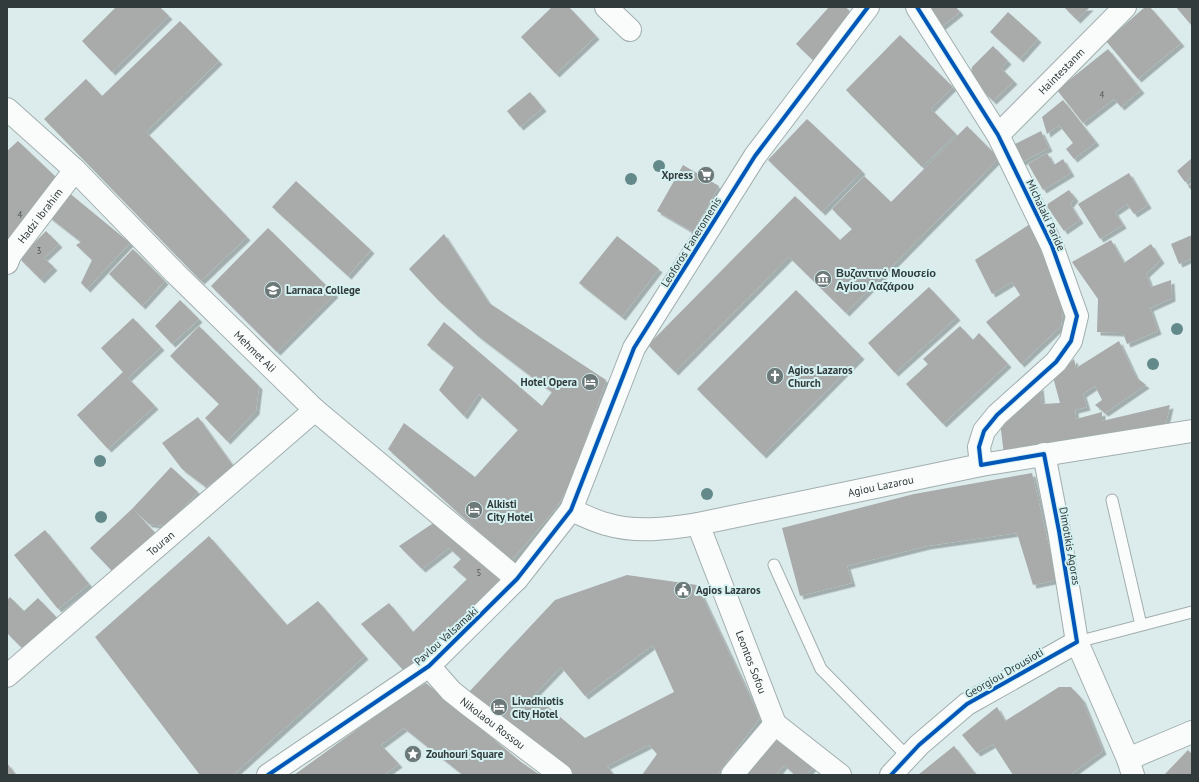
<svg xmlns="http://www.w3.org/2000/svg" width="1199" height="782" font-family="'PT Sans',sans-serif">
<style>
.building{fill:#a8abaa;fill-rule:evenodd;filter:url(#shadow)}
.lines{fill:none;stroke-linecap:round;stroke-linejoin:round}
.service-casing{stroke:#a2aeae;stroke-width:13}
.minor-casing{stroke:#a2aeae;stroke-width:24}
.tertiary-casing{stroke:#a2aeae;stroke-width:24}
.service{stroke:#fafcfc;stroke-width:11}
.minor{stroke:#fafcfc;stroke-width:22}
.tertiary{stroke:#fafcfc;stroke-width:22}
.cycleway-casing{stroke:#d6f1f1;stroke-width:6}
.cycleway{stroke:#0057b8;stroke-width:4}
.tree{fill:#63898a}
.labels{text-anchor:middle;stroke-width:4;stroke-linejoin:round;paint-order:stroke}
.number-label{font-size:9px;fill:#4f5757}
.street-label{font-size:11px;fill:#313b3b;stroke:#d6f1f1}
.poi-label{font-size:11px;font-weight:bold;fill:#313b3b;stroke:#d6f1f1;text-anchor:start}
</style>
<defs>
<filter id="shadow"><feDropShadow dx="3.5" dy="3.5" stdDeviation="0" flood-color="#0004"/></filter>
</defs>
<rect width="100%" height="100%" fill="#dcebeb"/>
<path class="building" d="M116,7H160L169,16L112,72L82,41Z
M552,7H569L596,36L556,74L521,37Z
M829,7H845L849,10V16L814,61L796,44Z
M922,7H956L960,12L940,28Z
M1064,7H1090L1077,20Z
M1145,7H1150L1181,43L1138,79L1106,41Z
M1176,7H1192V26Z
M1008,12L1038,39L1020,59L990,32Z
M180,21L219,61L146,132L247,237L201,281L44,119L86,79L102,96Z
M900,35L953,87L931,109L956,134L922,167L846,90Z
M993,46L1008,61L1001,68L1014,81L993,101L970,78L972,67Z
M1108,49L1141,90L1121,107L1114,99L1083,123L1057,90Z
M530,92L543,108L520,127L507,111Z
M1063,100L1096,142L1074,159L1066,149L1073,143L1059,125L1047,134L1042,117Z
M807,119L862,171L822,212L768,160Z
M967,126L999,158L846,313L789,257L675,372L648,345L795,196L840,240L852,229L832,209L864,176L891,202Z
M1041,131L1049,148L1020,163L1011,146Z
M18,141L59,180L7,250V151Z
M1047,153L1054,165L1063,159L1071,173L1043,190L1028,164Z
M1192,158V176L1185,182L1177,171Z
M683,165L719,186L693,232L657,211Z
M1129,173L1148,205L1134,214L1127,204L1115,212L1123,225L1100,239L1078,204Z
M296,181L371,250L348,276L272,207Z
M1192,183V191L1188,186Z
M1069,190L1075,198L1070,204L1080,220L1064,231L1046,205Z
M68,192L130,243L87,289L81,283L92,260L76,245L81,242L49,217Z
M1033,222L1065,294L1061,326L1021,364L986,322L1020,295L1012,282L992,294L975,260Z
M268,228L335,294L277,352L211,286Z
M46,231L59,244L44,258L54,267L41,280L19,258Z
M444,234L489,303L606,380L574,476L557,507L511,561L388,449L404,423L475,477L518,430L479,394L464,416L439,390L454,367L427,345L444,322L542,406L552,392L478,336L438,300L409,269Z
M1192,235V258L1179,264L1171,244Z
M617,236L659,269L622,317L579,283Z
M1111,240L1124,263L1151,244L1161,260L1146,274L1151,287L1171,280L1172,298L1150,308L1158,331L1127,344L1123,333L1097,332L1098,299L1072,262Z
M133,249L165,281L142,306L109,274Z
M929,287L957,317L895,373L868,343Z
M796,290L861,356L763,455L697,389Z
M180,300L199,319L172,344L155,326Z
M133,318L161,347L128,378L155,406L108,449L77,415L123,372L101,348Z
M199,326L259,386L256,411L227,441L205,418L219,404L170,356Z
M960,326L973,340L979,333L1008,364L943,424L906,384L928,364L923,359Z
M1119,341L1136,377L1146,385L1105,413L1095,405L1102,400L1095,386L1083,394L1087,407L1075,410L1076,419L1102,412V421L1170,405L1165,427L1004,455L1000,422L1040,386L1042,404L1060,403L1053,377L1074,359L1076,368Z
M198,417L234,467L206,487L182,469L162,443Z
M171,467L198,492L166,526L149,524L134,510L157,535L115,574L90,548L132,509Z
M1032,473L1057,580L1033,585L1017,533L927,546L847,566L852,583L800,596L782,528L914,494Z
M438,520L505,580L432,651L404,671L361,624L389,603L413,632L467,579L453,567L461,559L449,548L422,569L399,546Z
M45,530L89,584L58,609L14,555Z
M209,536L287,625L318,601L365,656L233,775H200L95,637Z
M627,575L697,585L760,718L717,775H642L657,754L649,745L607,766L614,775H574L468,693L555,600ZM653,645L674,692L585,738L534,695L561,667L585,696Z
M10,597L24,611L38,598L58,619L25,651L7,633V600Z
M426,683L521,762L540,775H463L404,728L381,745L399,764L384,775H294L403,696Z
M1059,687H1071L1082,699L1103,751L1070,775H1013L993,744L977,753L962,735L997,707L1005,721Z
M785,737L816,764L806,775H795L784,765L776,775H735L766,739Z
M954,746L974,772L971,775H918Z
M1188,750L1192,754V775H1164Z
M7,763L15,774L14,775H7Z"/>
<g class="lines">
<defs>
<path id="service" d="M1112,500L1141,625
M774,565L821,669L908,757
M1077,642L1192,612"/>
<g id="minor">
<path d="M606,7L630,30"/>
<path d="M917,7L998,135L1052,246L1077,316L1071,341L1056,362L997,415L984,431L979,447L981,465"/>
<path id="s1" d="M998,135L1125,7"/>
<path id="s2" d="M7,263L10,255L75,170"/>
<path d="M1044,454L1059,531L1077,642L1128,759L1133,775"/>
<path d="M571,510L634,348L755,156L868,7"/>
<path id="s3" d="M698,524L775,724L840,775"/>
<path d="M1128,759L1192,732"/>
<path d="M732,775L775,724"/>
<path d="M891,775L919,745L967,704L1077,642"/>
</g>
<g id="tertiary">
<path id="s4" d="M7,109L75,170L175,273L315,410L517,579"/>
<path id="s5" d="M429,666L451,691L466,703L561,775"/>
<path id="s6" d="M7,676L315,410"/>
<path id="s7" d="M268,775L429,666L517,579L571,510C583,515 594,521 606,524C636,533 667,529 698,524L981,465L1192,431"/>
</g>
</defs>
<use href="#service" class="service-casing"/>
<use href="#minor" class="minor-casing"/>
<use href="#tertiary" class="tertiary-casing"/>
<use href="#service" class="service"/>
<use href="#minor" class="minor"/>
<use href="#tertiary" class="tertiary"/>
<defs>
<path id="cycleway" d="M268,775L429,666L517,579L571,510L634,348L755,156L868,7
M891,775L919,745L967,704L1077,642L1059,531L1044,454L981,465L979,447L984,431L997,415L1056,362L1071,341L1077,316L1052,246L998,135L917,7"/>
</defs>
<use href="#cycleway" class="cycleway-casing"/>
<use href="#cycleway" class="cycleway"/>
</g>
<g class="tree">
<circle cx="659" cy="166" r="6"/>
<circle cx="631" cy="179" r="6"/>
<circle cx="1177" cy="329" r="6"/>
<circle cx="1153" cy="364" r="6"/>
<circle cx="100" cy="461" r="6"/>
<circle cx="707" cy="494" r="6"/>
<circle cx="101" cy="517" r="6"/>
</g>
<defs>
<symbol id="supermarket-disc" viewBox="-11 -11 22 22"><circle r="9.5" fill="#6d7979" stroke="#d6f1f1"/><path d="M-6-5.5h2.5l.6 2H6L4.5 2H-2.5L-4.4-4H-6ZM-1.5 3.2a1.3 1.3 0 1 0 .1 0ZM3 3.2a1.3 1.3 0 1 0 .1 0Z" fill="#fff"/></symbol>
<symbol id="museum-disc" viewBox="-11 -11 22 22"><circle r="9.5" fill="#6d7979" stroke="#d6f1f1"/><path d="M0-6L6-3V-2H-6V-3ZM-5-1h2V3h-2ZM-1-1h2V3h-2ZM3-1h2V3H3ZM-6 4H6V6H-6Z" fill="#fff"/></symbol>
<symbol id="university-disc" viewBox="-11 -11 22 22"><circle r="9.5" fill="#6d7979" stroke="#d6f1f1"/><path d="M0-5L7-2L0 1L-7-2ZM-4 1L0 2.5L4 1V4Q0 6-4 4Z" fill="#fff"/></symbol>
<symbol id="church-disc" viewBox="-11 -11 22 22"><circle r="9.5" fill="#6d7979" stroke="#d6f1f1"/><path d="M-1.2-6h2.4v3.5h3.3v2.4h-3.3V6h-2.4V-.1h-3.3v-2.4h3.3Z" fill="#fff"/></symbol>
<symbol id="hotel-disc" viewBox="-11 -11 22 22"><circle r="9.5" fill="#6d7979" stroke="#d6f1f1"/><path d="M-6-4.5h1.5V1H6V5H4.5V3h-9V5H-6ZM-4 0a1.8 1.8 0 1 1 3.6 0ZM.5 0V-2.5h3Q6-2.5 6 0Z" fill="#fff"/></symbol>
<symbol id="civic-disc" viewBox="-11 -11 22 22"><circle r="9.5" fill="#6d7979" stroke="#d6f1f1"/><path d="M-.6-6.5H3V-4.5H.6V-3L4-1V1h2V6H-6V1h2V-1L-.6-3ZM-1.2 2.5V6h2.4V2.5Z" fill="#fff"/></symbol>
<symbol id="sight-disc" viewBox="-11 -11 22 22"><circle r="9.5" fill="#6d7979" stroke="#d6f1f1"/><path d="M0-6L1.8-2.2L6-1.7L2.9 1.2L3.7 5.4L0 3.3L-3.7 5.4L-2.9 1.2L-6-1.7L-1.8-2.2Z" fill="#fff"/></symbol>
</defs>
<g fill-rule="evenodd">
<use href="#supermarket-disc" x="696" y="165" width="20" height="20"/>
<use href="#museum-disc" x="813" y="269" width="20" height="20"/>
<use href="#university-disc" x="263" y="280" width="20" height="20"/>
<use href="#church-disc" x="765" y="366" width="20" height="20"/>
<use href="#hotel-disc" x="580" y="372" width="20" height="20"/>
<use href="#hotel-disc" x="464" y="500" width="20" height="20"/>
<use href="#civic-disc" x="673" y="580" width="20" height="20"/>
<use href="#hotel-disc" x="489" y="697" width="20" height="20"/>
<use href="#sight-disc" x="403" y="744" width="20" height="20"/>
</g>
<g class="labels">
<g class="number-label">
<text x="1102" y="98">4</text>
<text x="20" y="218">4</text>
<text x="39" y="254">3</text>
<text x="479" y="576">5</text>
</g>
<g class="street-label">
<text dy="4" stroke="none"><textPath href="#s1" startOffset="90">Haintestanm</textPath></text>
<text transform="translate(1046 215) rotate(65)" y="4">Michalaki Paride</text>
<text dy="4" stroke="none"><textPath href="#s2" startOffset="58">Hadzi Ibrahim</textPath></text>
<text transform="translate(691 242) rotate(-58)" y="4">Leoforos Faneromenis</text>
<text dy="4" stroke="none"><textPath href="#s4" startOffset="347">Mehmet Ali</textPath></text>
<text dy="4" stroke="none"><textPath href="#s7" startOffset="723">Agiou Lazarou</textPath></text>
<text dy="4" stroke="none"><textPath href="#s6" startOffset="203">Touran</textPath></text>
<text transform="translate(1070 546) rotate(80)" y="4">Dimotikis Agoras</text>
<text transform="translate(446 636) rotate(-42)" y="4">Pavlou Valsamaki</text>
<text dy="4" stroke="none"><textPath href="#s3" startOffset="148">Leontos Sofou</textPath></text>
<text transform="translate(1004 673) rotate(-30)" y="4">Georgiou Drousioti</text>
<text dy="4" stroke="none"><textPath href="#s5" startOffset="86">Nikolaou Rossou</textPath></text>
</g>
<g class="poi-label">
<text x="693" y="179" text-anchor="end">Xpress</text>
<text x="836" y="277">Βυζαντινό Μουσείο<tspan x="836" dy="13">Αγίου Λαζάρου</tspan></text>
<text x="286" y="294">Larnaca College</text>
<text x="788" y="374">Agios Lazaros<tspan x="788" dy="13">Church</tspan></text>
<text x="577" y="386" text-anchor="end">Hotel Opera</text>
<text x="487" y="508">Alkisti<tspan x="487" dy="13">City Hotel</tspan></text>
<text x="696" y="594">Agios Lazaros</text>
<text x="512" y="705">Livadhiotis<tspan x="512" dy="13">City Hotel</tspan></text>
<text x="426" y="758">Zouhouri Square</text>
</g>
</g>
<rect width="1199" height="782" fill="none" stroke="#313b3b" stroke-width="16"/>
</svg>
